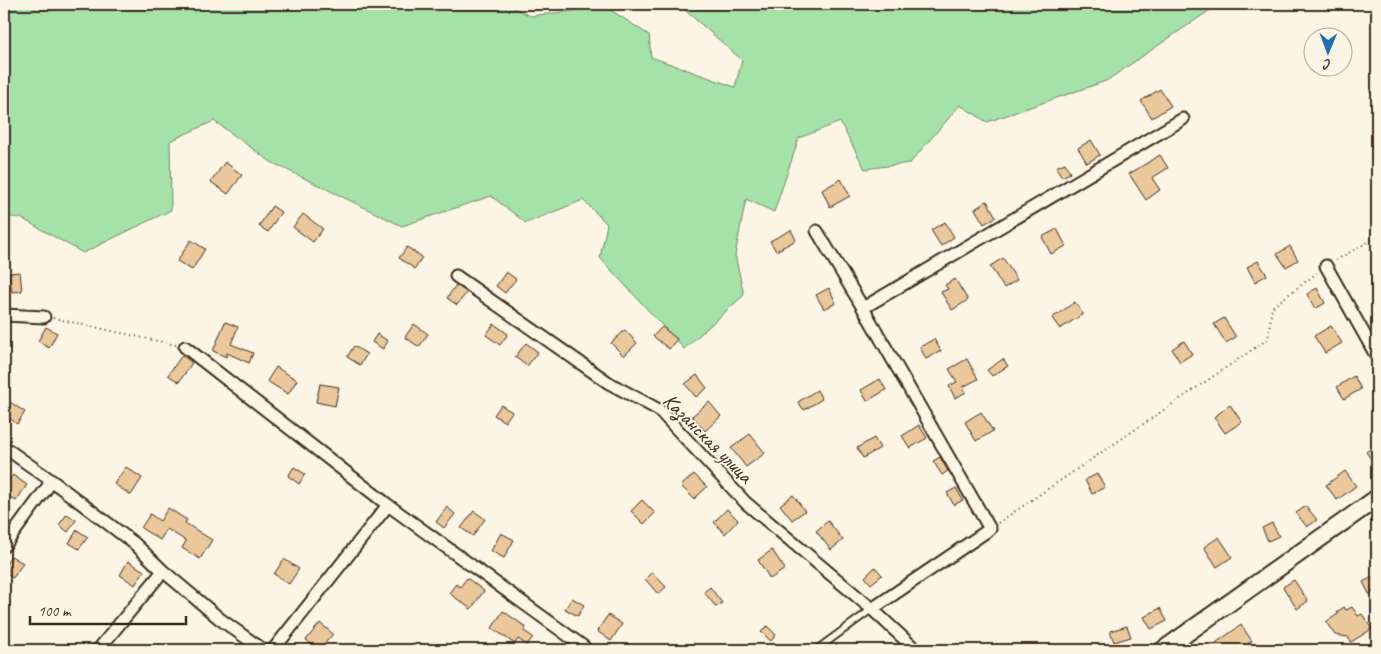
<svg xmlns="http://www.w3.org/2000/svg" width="1381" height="654" font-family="Caveat,sans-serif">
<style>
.green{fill:#a4e2aa;stroke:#708664}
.building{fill:#ebc89c;stroke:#3b2a1e}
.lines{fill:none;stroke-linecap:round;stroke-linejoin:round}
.lane-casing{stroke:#3b2a1e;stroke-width:9}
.street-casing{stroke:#3b2a1e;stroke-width:15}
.secondary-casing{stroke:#3b2a1e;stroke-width:20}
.path{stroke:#3b2a1e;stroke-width:2;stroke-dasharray:1 4;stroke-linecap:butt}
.lane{stroke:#fcf5e5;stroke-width:5.5}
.street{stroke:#fcf5e5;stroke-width:11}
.secondary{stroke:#fcf5e5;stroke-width:16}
.labels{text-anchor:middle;stroke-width:4;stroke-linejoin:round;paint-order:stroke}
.street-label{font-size:21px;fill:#3b2a1e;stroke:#fcf5e5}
</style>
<rect width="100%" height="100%" fill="#fcf5e5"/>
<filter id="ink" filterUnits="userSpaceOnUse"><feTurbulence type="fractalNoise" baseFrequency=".02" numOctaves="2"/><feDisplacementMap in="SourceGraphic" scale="10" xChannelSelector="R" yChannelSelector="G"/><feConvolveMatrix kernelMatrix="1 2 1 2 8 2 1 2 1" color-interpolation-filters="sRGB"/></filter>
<g filter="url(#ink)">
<path class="green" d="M4,4H507L530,16L606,7L649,35L651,57L735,87L742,60L678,4H1219L1106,81L987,122L960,105L910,163L865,169L840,122L799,138L774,212L746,199L735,255L744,295L684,349L600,258L607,224L583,200L526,223L491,196L402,226L271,162L214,121L170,141L171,210L83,253L21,218L4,216Z"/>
<path class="building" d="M1160,89L1171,106L1152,118L1141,101Z
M1091,140L1100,155L1087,163L1078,148Z
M1160,155L1168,168L1152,178L1160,190L1146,200L1129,174Z
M225,162L242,175L228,194L211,182Z
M1065,163L1070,173L1062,177L1056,167Z
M841,179L850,196L830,207L822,190Z
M987,201L996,217L984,224L975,209Z
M272,206L281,212L268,232L259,226Z
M303,214L323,229L313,242L293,227Z
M945,222L954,237L941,246L931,230Z
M1057,229L1066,246L1051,254L1042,237Z
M791,230L796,240L776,251L770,241Z
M191,240L205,249L192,270L177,261Z
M1290,246L1298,260L1286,267L1277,254Z
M407,247L422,257L415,269L399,258Z
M1003,258L1017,280L1004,288L990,266Z
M1258,261L1267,275L1255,282L1247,267Z
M20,272L22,291L12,292L9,273Z
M506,272L516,279L505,293L496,286Z
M955,279L968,300L952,310L941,292L948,289L945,285Z
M456,285L467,292L457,305L447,298Z
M829,288L836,303L824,309L816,295Z
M1317,288L1325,303L1315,309L1307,294Z
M1075,302L1083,314L1060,329L1052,318Z
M1224,318L1236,337L1226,343L1214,324Z
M225,322L238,327L231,344L253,353L249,363L227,353L226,357L213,351Z
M414,324L428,334L419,347L405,337Z
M494,324L508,334L500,345L486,335Z
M1331,326L1342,343L1325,353L1314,336Z
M46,327L57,333L49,348L38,341Z
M662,327L677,339L669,349L653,336Z
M625,330L637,343L624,356L611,343Z
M377,334L388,341L383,349L372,342Z
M934,339L941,351L926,359L920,347Z
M1184,341L1192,354L1180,362L1172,349Z
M526,343L538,352L527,366L515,357Z
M354,346L367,354L360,365L347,357Z
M182,355L192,363L179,382L168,375Z
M967,359L978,379L963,387L966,392L955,398L949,386L957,382L949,369Z
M1003,359L1008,366L992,376L987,370Z
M276,367L297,380L288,394L267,381Z
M697,375L707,388L696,397L685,384Z
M1354,376L1361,389L1344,399L1337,387Z
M880,379L886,390L867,401L861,390Z
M320,384L339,387L335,406L316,402Z
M817,390L822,399L804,410L798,402Z
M4,398L25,412L17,424L4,414Z
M709,402L721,416L705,431L692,416Z
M501,405L512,412L505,422L494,415Z
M1230,405L1242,422L1225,433L1214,417Z
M981,412L993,431L976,441L965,422Z
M919,425L927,438L910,448L902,436Z
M750,434L765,453L746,467L731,448Z
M874,438L880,448L863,458L857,448Z
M1377,444V467L1366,452Z
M940,457L948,471L942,475L933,461Z
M126,467L142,478L131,495L114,484Z
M294,467L305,474L299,484L288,476Z
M1345,471L1356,486L1337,500L1326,485Z
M694,474L707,487L694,499L681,486Z
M1097,474L1105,487L1092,494L1085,480Z
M13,475L27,485L16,501L4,493V488Z
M956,488L963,500L954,505L947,493Z
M793,495L805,511L792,520L780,505Z
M642,500L655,513L644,524L631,511Z
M1306,506L1317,520L1307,527L1296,513Z
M447,507L455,514L444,528L436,522Z
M168,508L187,520L185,523L212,540L200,559L182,548L186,541L167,529L160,540L141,528L150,514L160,521Z
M727,509L738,520L725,534L714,522Z
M474,511L485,519L473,536L461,528Z
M67,514L76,520L68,532L59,525Z
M828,521L843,540L831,550L816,531Z
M1272,523L1279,536L1268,541L1262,528Z
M77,530L88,537L79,549L69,543Z
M501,533L514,540L504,558L491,551Z
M1219,537L1232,557L1217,567L1204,547Z
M772,550L785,569L770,579L758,560Z
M11,556L23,563L13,578L4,571V567Z
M284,559L299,569L289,584L274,574Z
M128,561L144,571L135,585L120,575Z
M875,567L882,575L871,584L865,577Z
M652,572L666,587L658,594L645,579Z
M1377,575V590L1369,594L1363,582Z
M467,578L484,591L471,609L449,593L456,584L460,587Z
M1294,580L1308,601L1297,609L1283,587Z
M710,587L722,603L716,607L704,592Z
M572,598L584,605L578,616L565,609Z
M1344,607L1346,610L1352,607L1358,616L1362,614L1372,629L1351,642L1348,637L1335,635L1326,622L1338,614L1337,612Z
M1160,608L1167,621L1151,629L1144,617Z
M503,611L526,627L524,631L533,637L527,645L518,639L515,644L492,628Z
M608,615L622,624L611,641L597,631Z
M320,623L333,634L319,650L306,640Z
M1241,625L1252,641L1240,650H1206Z
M767,626L776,635L771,641L761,632Z
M1127,626L1131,637L1114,642L1110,631Z"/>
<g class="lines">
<defs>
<path id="lane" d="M816,650L872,609"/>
<path id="street" d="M817,231L863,308L990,529L872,609
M1326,266L1377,357
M456,276L609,383L659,410L746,503L872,609L916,650
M863,308L1183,119
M4,315L44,317
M185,347L388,505L584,647
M4,447L52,481L135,544L163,571L220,619L263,650
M4,546L52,481
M98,650L163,571
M273,650L388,505"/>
<path id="secondary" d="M1163,650L1377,498"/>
</defs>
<use href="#lane" class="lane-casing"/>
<use href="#street" class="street-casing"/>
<use href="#secondary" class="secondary-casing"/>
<path class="path" d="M1336,260L1377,237
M53,318L176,345
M998,523L1268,339L1272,307L1317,273"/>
<use href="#lane" class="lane"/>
<use href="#street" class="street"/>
<use href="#secondary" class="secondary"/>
</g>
</g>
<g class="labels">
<g class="street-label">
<text transform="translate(708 438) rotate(45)" y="7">Казанская улица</text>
</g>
</g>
<rect width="1381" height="654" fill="none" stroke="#fcf5e5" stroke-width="20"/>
<rect x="10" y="10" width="1361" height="634" fill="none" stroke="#3b2a1e" stroke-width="2" filter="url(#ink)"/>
<g transform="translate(1328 52) rotate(181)"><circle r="24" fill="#fcf5e5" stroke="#afa495"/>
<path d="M0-4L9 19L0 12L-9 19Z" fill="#1f6fb2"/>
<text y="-8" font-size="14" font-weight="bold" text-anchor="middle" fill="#3b2a1e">С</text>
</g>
<path d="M30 616v8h156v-8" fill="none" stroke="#3b2a1e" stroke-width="2.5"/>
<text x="38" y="616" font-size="15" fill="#3b2a1e" stroke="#fcf5e5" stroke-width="4" paint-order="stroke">100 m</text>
</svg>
